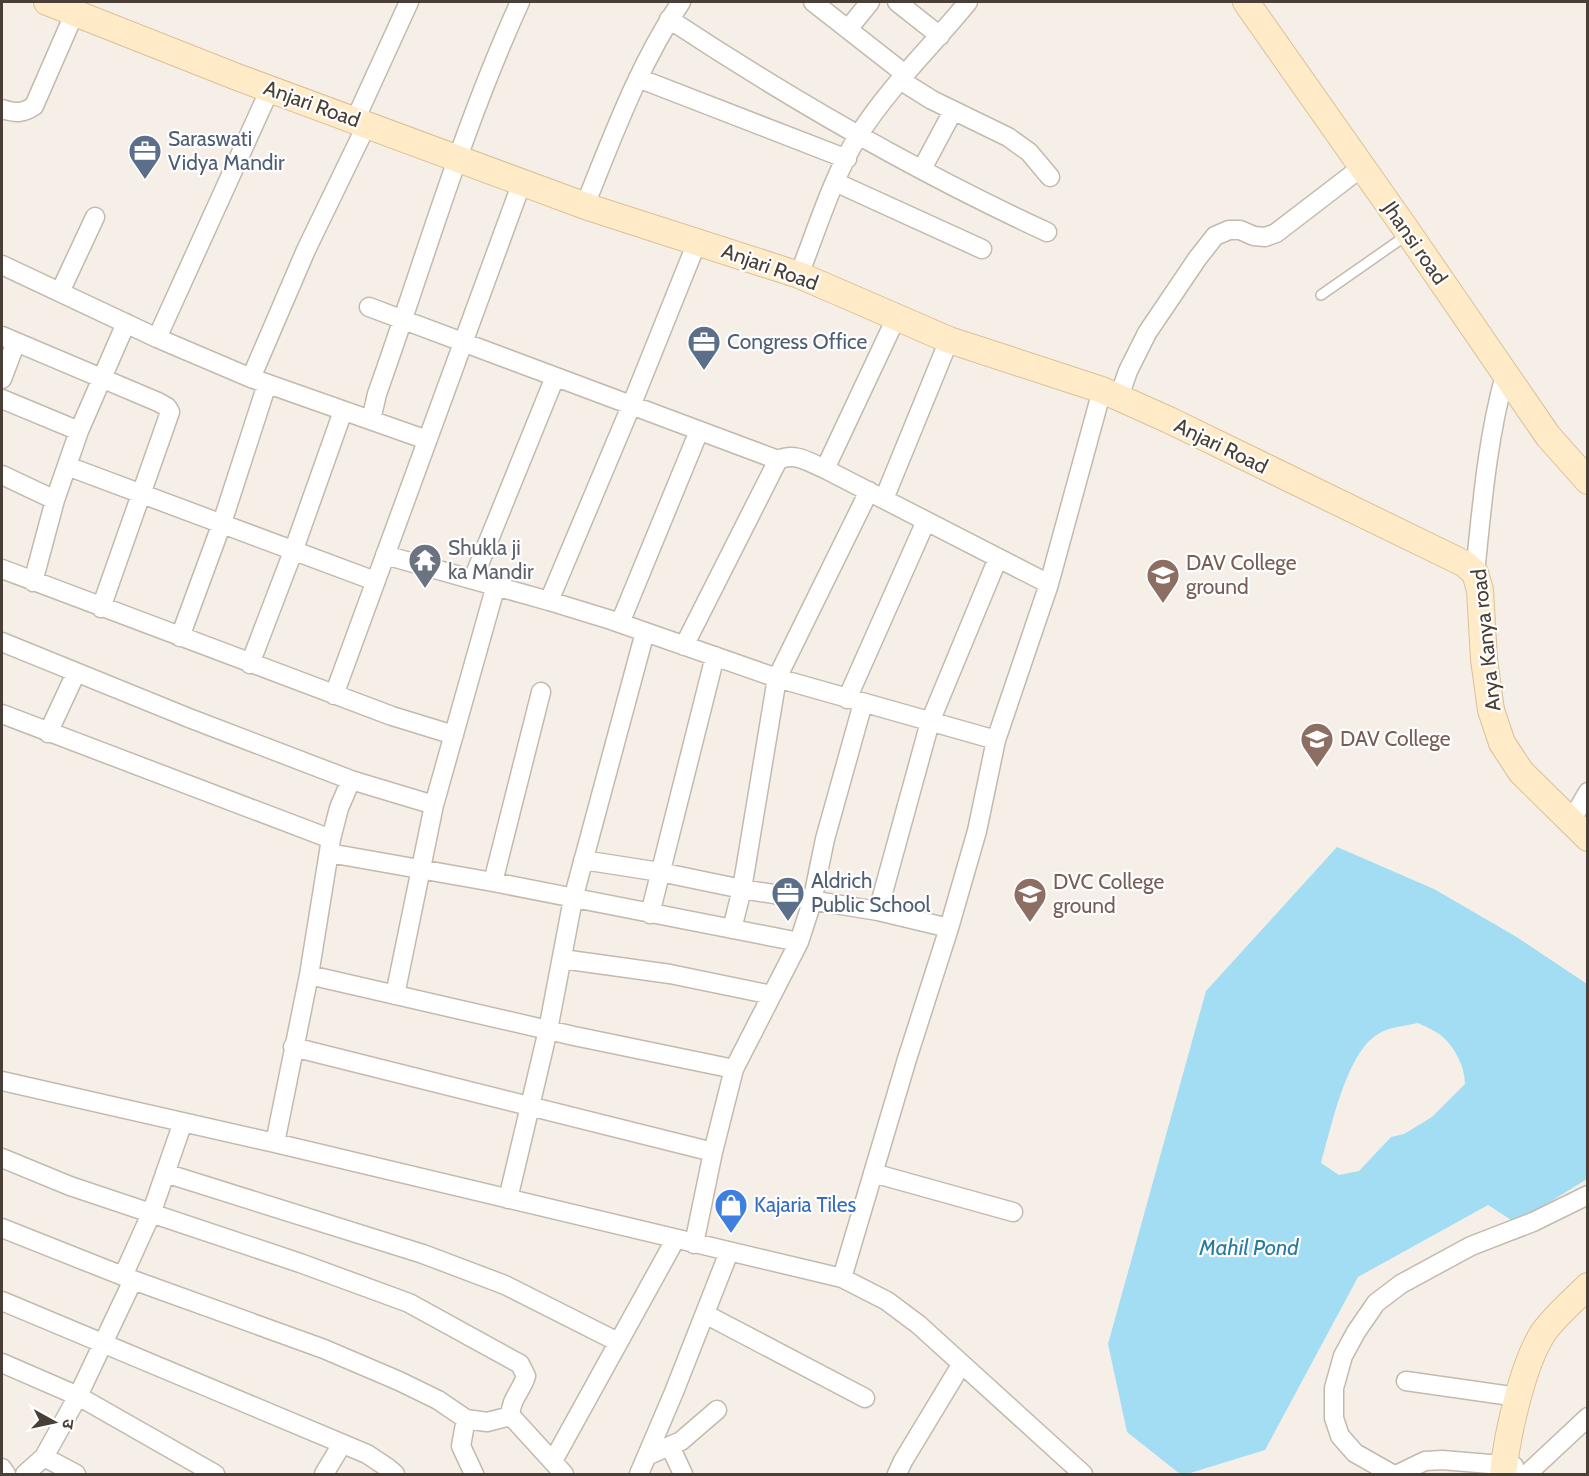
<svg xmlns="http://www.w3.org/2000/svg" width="1589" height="1476" font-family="Cabin,'Noto Sans Devanagari',sans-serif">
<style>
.water{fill:#a2ddf3;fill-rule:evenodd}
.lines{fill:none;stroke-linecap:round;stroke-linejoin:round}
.lane-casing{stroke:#c4b9ad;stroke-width:12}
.street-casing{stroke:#c4b9ad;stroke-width:21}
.secondary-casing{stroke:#dac098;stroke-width:28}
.lane{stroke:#fff;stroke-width:9}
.street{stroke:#fff;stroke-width:18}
.secondary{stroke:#ffebc8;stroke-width:26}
.labels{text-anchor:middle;stroke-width:4.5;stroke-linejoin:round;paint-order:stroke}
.street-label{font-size:21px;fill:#493f36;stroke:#fff}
.service-label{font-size:21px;fill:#4e5e75;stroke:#fff;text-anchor:start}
.worship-label{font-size:21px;fill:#5b616d;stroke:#fff;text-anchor:start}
.education-label{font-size:21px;fill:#785e54;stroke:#fff;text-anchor:start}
.shop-label{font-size:21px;fill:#366cbe;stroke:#fff;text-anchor:start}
.water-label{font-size:22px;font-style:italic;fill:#267ca1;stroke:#fff}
</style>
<rect width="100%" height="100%" fill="#f5efe8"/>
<path class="water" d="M1337,847L1434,889L1515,936L1587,984V1179L1516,1223L1488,1205L1358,1277L1265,1450L1187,1474H1180L1127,1432L1108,1344L1206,991ZM1418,1023C1426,1027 1436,1031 1443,1037C1455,1048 1465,1067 1465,1084L1432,1117L1404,1134L1391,1137L1359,1171L1339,1175L1321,1163C1331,1129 1346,1053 1378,1034C1388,1027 1406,1026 1418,1023Z"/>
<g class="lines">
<defs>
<path id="lane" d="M1321,295L1407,235"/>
<path id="street" d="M813,2L905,74
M897,2L940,36
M669,19C790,99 915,171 1047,232
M848,29L870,2
M638,78L847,159
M900,80L932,100L1008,137L1029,152L1050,177
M2,109C15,113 22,114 34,106L75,12
M355,120L409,2
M922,169L953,111
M835,182L982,249
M585,205C613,136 639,64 681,2
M2,265L157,338L251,378L427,440
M799,275C817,229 832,179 858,136C889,87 932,46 968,2
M60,292L95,217
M369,307L778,460
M2,336L158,402L167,407L170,412L101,608
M157,338L270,89
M251,378L306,250L367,124
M2,379L16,342
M1119,397L1128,371L1147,333L1197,259L1215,236L1229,230H1240L1254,236L1265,237L1276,233L1362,167
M2,399L79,431
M371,420L377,394C424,262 462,129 520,2
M67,466L375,581
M825,469L896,318
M2,475L55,500
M884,499L949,340
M385,555L549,601L611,620L777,678L996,740
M2,569L392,716L454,735
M1475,573C1482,506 1487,440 1505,375
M473,579L555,377
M33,582L55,500L79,431L126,323
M549,601L631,406L697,242
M620,623L699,431
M180,637L222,523L267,384
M2,642L189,718L351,780L434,805
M684,646L778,460C796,452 808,462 825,469L1049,584
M250,664L294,549L343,411
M334,695L522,182
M847,699L926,521
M2,714L331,839
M48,733L76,673
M1571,821L1588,792
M329,853L493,882L799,942
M583,860L660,872L742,889L878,911L949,928
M493,882L541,692
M878,911L930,722L998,558
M650,914L715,656
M732,929L742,889L777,678L869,491
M562,959L670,974L772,995
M309,975L574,1036L734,1069
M395,995L434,805L496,585
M293,1047L713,1152
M2,1081L275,1143L842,1278L887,1301L919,1325L1083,1474
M275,1143L309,975L331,839L339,808L351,780
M2,1158L70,1186L300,1263L409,1303L520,1364L526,1376C522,1390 509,1401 511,1416L564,1474
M165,1173L423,1254L505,1285L618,1342
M873,1173L1013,1212
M508,1199L548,1030L573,899L645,632
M2,1228L133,1280L324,1349L399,1381L438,1400L466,1419L487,1422L511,1416
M694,1244L713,1152L734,1069L799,942L812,902L825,839L863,703
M123,1276L151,1214L183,1122
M842,1278L907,1059L949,928L977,831L996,740L1049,584L1102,390
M2,1301L367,1454L388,1468L395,1474
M705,1314L865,1398
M2,1363L78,1396L215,1474
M1406,1381L1518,1397
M466,1419L461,1446L474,1474
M670,1446L683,1474
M649,1455L681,1441L717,1410
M44,1457L76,1474
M553,1461L675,1240
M2,1468L6,1474
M25,1474L44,1457L78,1396L133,1280
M324,1474L342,1444
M639,1474L674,1392L729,1252
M897,1474L903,1461L961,1365
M1392,1474L1355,1453L1340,1436L1334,1418V1388L1343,1356L1356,1332L1376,1303L1401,1284L1471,1246L1533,1222L1588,1195
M1398,1474L1425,1461L1442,1460L1514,1466
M1527,1474L1588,1417"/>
<path id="secondary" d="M47,2L237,77L591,208L799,275L949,340L1102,390L1169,420L1465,564L1475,573L1480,590L1484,659L1491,710L1502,743L1521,772L1588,838
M1246,2L1403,225L1548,436L1588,481
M1503,1474C1507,1436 1522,1366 1543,1333C1555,1316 1573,1301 1588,1286"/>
</defs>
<use href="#lane" class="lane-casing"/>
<use href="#street" class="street-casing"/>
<use href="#secondary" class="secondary-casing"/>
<use href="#lane" class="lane"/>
<use href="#street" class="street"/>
<use href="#secondary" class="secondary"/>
</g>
<defs>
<symbol id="office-pin" viewBox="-11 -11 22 30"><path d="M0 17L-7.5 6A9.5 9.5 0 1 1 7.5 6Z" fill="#5c6f8a" stroke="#fff"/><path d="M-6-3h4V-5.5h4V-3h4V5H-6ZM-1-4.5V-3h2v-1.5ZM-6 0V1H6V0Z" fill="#fff"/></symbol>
<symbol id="temple-pin" viewBox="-11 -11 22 30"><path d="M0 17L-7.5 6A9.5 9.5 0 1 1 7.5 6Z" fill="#6b7280" stroke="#fff"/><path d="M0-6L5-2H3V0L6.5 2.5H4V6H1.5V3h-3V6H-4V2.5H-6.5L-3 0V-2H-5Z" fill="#fff"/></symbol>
<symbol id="university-pin" viewBox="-11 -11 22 30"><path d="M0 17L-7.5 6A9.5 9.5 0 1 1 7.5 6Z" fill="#8d6e63" stroke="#fff"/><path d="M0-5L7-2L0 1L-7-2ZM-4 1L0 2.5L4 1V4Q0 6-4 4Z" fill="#fff"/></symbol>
<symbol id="shop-pin" viewBox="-11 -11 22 30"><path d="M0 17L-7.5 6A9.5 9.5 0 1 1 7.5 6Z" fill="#3f7fe0" stroke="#fff"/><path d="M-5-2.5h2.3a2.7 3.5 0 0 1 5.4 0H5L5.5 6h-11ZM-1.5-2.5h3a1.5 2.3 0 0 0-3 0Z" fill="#fff"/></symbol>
</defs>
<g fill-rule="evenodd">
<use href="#office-pin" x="126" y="132" width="38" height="52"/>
<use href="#office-pin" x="685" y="323" width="38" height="52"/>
<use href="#temple-pin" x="406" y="541" width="38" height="52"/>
<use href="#university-pin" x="1144" y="556" width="38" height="52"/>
<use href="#university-pin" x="1298" y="720" width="38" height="52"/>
<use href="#office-pin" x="769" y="874" width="38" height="52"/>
<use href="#university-pin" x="1011" y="875" width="38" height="52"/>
<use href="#shop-pin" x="712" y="1186" width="38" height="52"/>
</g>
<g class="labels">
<g class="street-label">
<text transform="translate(312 104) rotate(20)" y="7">Anjari Road</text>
<text transform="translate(1415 243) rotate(55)" y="7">Jhansi road</text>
<text transform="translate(770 267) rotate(20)" y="7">Anjari Road</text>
<text transform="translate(1221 446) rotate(26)" y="7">Anjari Road</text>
<text transform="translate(1486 640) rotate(-96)" y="7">Arya Kanya road</text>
</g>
<g class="service-label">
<text x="168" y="146">Saraswati<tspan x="168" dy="24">Vidya Mandir</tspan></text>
<text x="727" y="349">Congress Office</text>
<text x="811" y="888">Aldrich<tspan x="811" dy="24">Public School</tspan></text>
</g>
<g class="worship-label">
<text x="448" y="555">Shukla ji<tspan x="448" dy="24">ka Mandir</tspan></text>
</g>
<g class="education-label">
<text x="1186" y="570">DAV College<tspan x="1186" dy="24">ground</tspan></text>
<text x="1340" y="746">DAV College</text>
<text x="1053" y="889">DVC College<tspan x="1053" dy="24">ground</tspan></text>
</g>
<g class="shop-label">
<text x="754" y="1212">Kajaria Tiles</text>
</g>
<g class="water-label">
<text x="1249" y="1255">Mahil Pond</text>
</g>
</g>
<rect width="1589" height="1476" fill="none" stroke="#493f36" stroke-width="6"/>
<g transform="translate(54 1422) rotate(98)" stroke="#ffffff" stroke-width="4.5" paint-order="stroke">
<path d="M0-4.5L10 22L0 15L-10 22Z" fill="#493f36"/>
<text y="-9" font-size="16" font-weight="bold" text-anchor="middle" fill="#493f36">उ</text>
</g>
</svg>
